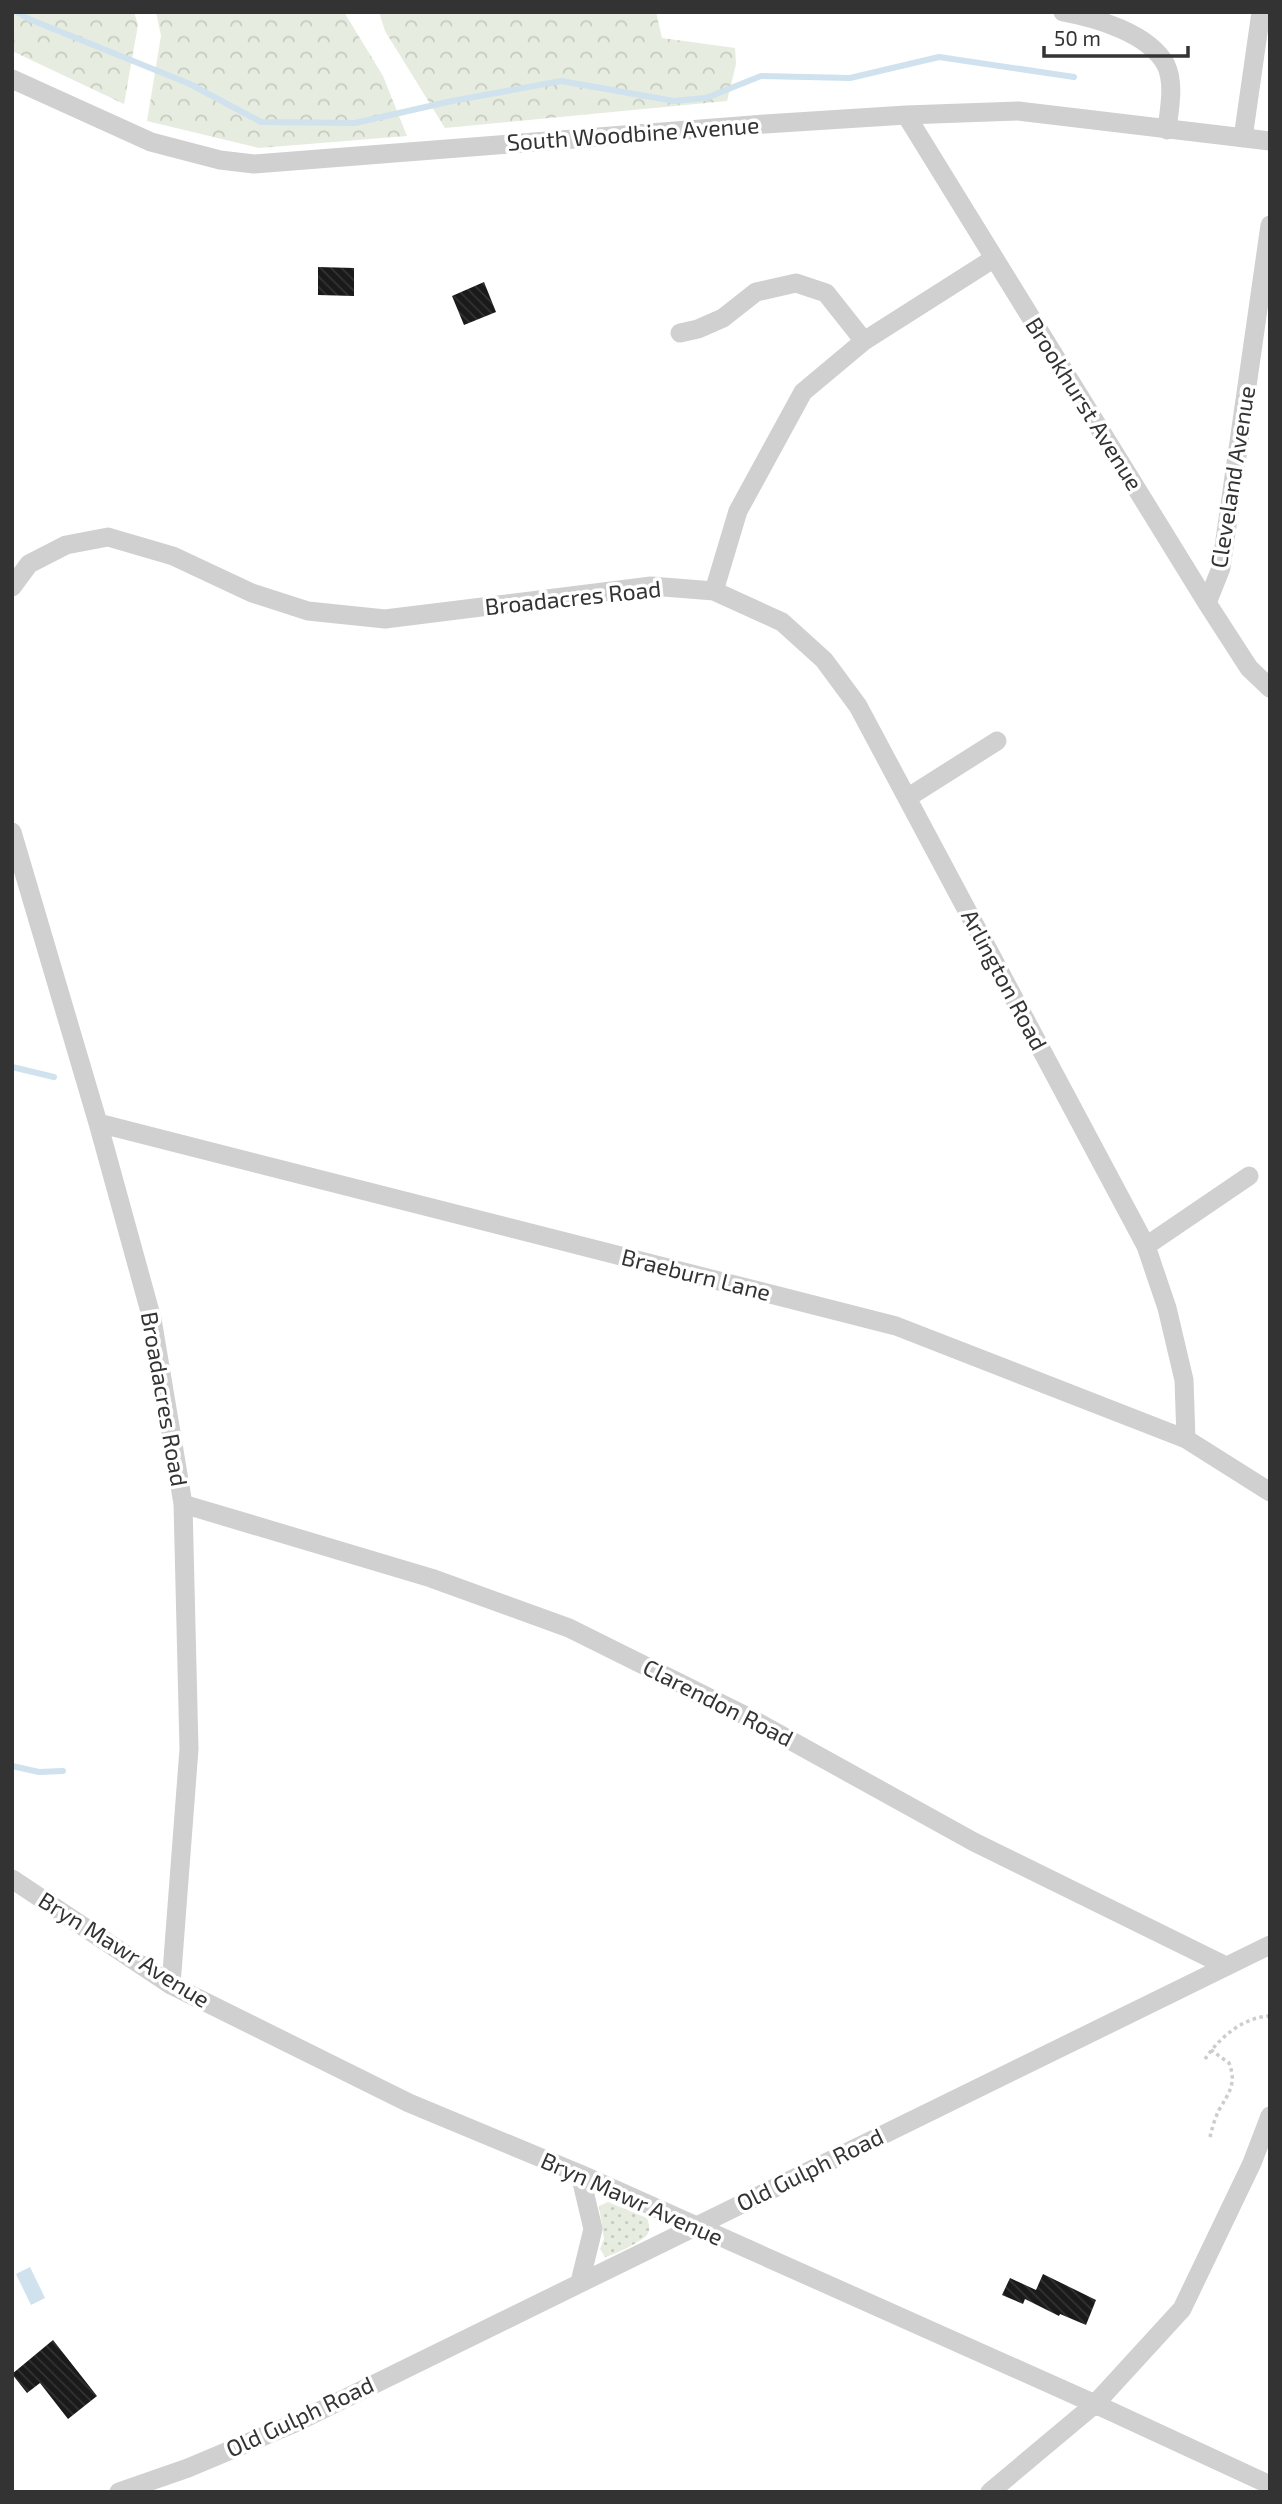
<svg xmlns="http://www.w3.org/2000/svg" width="1282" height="2504" font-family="'Exo 2',sans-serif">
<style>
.forest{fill:url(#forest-crowns)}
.park{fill:url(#park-dots)}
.water{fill:#cfe2ee}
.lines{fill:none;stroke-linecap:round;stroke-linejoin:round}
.stream{stroke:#cfe2ee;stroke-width:6}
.building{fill:url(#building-back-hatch)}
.path{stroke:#cdcdcd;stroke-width:3.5;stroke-dasharray:3.5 3.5;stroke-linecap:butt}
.minor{stroke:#d0d0d0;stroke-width:19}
.labels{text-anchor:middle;stroke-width:7;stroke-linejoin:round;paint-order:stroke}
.street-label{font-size:23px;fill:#333;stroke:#fff}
</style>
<defs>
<pattern id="forest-crowns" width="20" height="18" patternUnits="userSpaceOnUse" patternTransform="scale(1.75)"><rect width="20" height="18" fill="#e6ecdf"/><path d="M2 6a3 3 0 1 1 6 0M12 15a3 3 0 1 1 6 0" fill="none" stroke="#c6cbc0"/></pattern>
<pattern id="park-dots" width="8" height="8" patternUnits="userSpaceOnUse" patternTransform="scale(1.75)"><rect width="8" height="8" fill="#e6ecdf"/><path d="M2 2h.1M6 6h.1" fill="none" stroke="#c6cbc0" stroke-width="1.8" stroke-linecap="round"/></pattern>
<pattern id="building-back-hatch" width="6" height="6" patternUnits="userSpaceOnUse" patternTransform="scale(1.75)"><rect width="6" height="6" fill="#1a1a1a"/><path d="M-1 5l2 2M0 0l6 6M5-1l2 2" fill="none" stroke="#333"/></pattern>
</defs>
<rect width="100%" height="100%" fill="#fff"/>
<path class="forest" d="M12,12H134L138,25L124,104L12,51Z
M156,12H344L383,76L407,136L259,148L147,121L161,36Z
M379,12H656L662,38L735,48L736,64L727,101L445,128L385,31Z"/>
<path class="park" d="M608,2202L647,2218C649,2224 651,2230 647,2235C641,2242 614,2255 605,2257L600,2249L604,2239L599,2206Z"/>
<path class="water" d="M30,2267L45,2298L31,2305L16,2274Z"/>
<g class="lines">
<path class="stream" d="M17,12L29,19L190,84L261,122L355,123L452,101L561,81L674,101L706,98L761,76L850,78L939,57L1074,77
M12,1067L54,1077
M12,1766L39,1772L63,1771"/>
</g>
<path class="building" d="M318,267L354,268V296L318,295Z
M484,282L496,312L464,325L452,296Z
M1043,2274L1096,2300L1086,2325L1060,2314L1059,2316L1025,2299L1023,2304L1002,2295L1010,2278L1036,2290Z
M53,2340L97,2396L68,2419L40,2383L27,2393L12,2374Z"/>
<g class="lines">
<path class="path" d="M1205,2059C1219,2038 1243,2017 1270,2016
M1210,2137C1212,2128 1215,2118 1219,2110C1229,2093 1237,2083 1229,2063L1211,2050"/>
<path class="minor" d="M1063,12C1096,18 1149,33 1166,65C1175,84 1169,110 1167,130
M12,79L151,142L220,160L254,164L765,124L906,115L1018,111L1270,141
M906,115L1207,603L1249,668L1270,688
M1243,138L1261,12
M680,333L698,329L723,318L756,292L796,283L826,293L864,341
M12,587L29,564L66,545L108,537L173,556L252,593L308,611L385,619L651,586L714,591L738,511L803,392L864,341L993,259
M714,591L782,622L824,660L858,706L1146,1246L1167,1308L1184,1380L1186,1439
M1207,603L1221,568L1270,225
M907,798L997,741
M12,832L98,1123L152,1319L183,1504L189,1749L171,1985
M98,1123L896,1326L1186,1439L1270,1492
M1146,1246L1249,1176
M183,1504L431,1578L569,1628L750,1718L974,1842L1226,1966
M12,1879L171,1985L409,2103L580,2174L1095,2404L1270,2485
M580,2282L593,2229L580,2174
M119,2492L188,2468L295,2423L1270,1945
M990,2492L1095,2404L1182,2309L1252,2163L1270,2116"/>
</g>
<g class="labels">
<g class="street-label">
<text transform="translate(633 134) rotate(-4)" y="8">South Woodbine Avenue</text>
<text transform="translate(1084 404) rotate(58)" y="8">Brookhurst Avenue</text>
<text transform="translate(1233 477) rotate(-81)" y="8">Cleveland Avenue</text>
<text transform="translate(573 598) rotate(-6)" y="8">Broadacres Road</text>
<text transform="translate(1004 980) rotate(62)" y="8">Arlington Road</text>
<text transform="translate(696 1275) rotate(14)" y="8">Braeburn Lane</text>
<text transform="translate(164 1399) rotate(80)" y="8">Broadacres Road</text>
<text transform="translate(718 1703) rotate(27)" y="8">Clarendon Road</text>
<text transform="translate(124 1950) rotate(32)" y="8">Bryn Mawr Avenue</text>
<text transform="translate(810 2170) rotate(-26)" y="8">Old Gulph Road</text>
<text transform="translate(632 2199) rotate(24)" y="8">Bryn Mawr Avenue</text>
<text transform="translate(300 2417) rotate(-25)" y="8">Old Gulph Road</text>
</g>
</g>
<rect width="1282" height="2504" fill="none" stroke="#333333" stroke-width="28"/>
<path d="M1044 46v10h144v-10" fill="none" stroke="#333333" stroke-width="3.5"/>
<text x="1054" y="46" font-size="21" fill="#333333" stroke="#ffffff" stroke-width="5" paint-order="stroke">50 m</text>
</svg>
